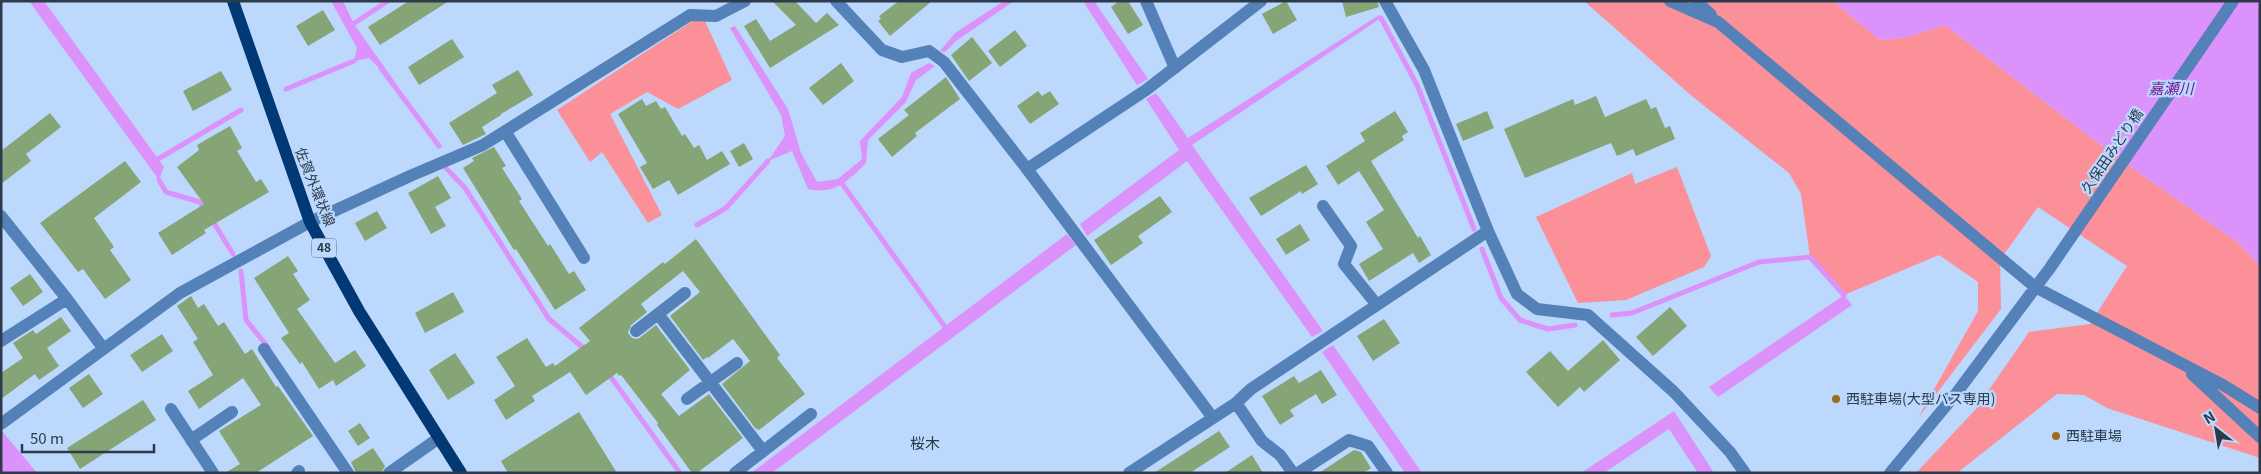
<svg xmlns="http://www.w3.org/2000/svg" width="2261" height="474" font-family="Georgia,'Noto Sans JP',serif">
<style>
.green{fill:#fc9099}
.water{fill:#db92fa}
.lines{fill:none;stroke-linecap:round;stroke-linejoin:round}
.stream{stroke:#db92fa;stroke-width:5}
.building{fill:#86a576}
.minor{stroke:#5581b9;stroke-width:12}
.major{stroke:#023873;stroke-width:12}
.poi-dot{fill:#9b6c1d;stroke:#bcd8fc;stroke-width:2}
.labels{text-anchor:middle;stroke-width:4.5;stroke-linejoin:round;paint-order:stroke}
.shield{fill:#bcd8fc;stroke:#576981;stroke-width:1}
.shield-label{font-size:12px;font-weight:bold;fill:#2c3a4c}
.street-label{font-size:14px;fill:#2c3a4c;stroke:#bcd8fc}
.poi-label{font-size:14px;fill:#2c3a4c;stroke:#bcd8fc;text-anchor:start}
.water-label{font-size:15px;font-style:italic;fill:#751794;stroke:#bcd8fc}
.neighbourhood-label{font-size:15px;fill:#2c3a4c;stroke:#bcd8fc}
</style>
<rect width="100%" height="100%" fill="#bcd8fc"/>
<path class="green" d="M1584,1H1833L1880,40L1908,37L1945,25L2110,152L2240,244L2260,266V458L2107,408L2084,395L2057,394L1957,473H1916L1975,410L2029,332L2090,324L2127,266L2038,207L2000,260L2001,309L1918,418L1978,311V282L1939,255L1844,295L1810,257L1801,194L1789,173L1693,97Z
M694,20L705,21L732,80L678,109L647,92L610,114L662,215L648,223L602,152L590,162L557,110Z
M1677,167L1711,256L1704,267L1626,300L1578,303L1536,217L1632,173L1635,184Z"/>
<path class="water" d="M29,1H44L164,167L159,180Z
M331,1H343L354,24L397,85L369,58L354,61L357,48Z
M1004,1H1014L956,41L945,52L940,51L955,33Z
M1083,1H1094L1148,79L1137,85Z
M1833,1H2260V266L2240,244L2110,152L1945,25L1908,37L1880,40Z
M1379,15L1381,18L1192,145L1323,331L1312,337L1187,161L1087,236L1080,224L1179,150L1146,99L1156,93L1188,138Z
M735,26L788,109L801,153L817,182L838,179L862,159L860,141L902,97L911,73L929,63L935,66L916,80L906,102L868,140L866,163C848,181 835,195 808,189L792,151L768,161L785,136L781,115L730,28Z
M1067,234L1076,245L772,473H751Z
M1844,295L1852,305L1718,397L1709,387Z
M1333,345L1422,473H1405L1322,352Z
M1674,411L1714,473H1698L1669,429L1604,473H1581Z
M1,431H2L37,473H1Z"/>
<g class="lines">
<path class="stream" d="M1381,18L1417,85L1474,229
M350,26L388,1
M381,68L439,146
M286,89L354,61
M158,159L241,110
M443,165L465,188L549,319L587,351
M159,180L166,192L200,202L206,211
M843,185L945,327
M212,220L233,254
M697,225L726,208L768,161
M1482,249L1501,298L1520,320L1548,329L1575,325
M241,271L246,320L268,347
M1612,315L1632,313L1759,262L1810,257L1844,295
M608,373L680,473"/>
</g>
<path class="building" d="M409,1H449L380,45L368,27Z
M772,1H795L816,23L827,13L839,25L770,68L744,26L756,19L770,41L796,25Z
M899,1H932L890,36L878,21L881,19L879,16Z
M1119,1H1128L1143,25L1128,34L1111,7Z
M1286,1L1297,20L1273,34L1262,14Z
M1342,1H1377L1379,7L1346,17Z
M323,10L335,30L308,46L296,26Z
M1015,30L1027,46L1000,67L988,51Z
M972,37L992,63L969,81L951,55Z
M452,39L464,57L419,85L408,67Z
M841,63L854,81L823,105L809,88Z
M518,70L533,95L501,114V115L482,127L486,134L463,145L449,123L497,93L492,85Z
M221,71L232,90L193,111L183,91Z
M946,77L960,99L915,133L917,136L892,157L878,139L909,115L904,110Z
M1038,91L1042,96L1050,91L1059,104L1030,124L1017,106Z
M1596,96L1605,117L1646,99L1651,109L1656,107L1665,128L1670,126L1675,139L1636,156L1633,149L1617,156L1611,143L1525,178L1504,129L1573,99L1575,105Z
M642,99L646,106L656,101L661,109L665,107L682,136L685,134L694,148L699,145L707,160L722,151L730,164L678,195L669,180L653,189L640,167L647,163L618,114Z
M1395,111L1408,132L1402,136L1404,140L1371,161L1418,238L1420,236L1431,255L1419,263L1413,253L1369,281L1359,264L1383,249L1366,222L1384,210L1359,171L1338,185L1326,166L1365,141L1360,133Z
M1487,111L1494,128L1463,141L1456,124Z
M50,113L61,127L26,154L31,161L1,184V151Z
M230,126L242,148L237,151L256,182L261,179L269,192L204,230L206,233L172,255L158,233L204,204L177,167L199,150L197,145Z
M744,143L753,159L739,167L730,151Z
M494,147L506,166L502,168L522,199L519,201L548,246L550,244L569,274L574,271L586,290L555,310L516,249L514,250L463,168L474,161L472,158Z
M125,161L141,182L94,218L114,247L110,250L131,280L105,299L83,269L78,272L40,223Z
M1306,165L1318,184L1302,194L1301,191L1261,216L1249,198Z
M438,176L451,198L435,207L446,226L431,234L408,193Z
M1160,196L1172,212L1138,236L1143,243L1111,265L1094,240Z
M377,211L387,228L365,241L355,223Z
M1300,224L1310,240L1286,255L1276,239Z
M696,239L780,355L777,358L805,394L759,430L755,428L722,384L750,361L733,339L708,358L707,357L703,360L670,316L700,292L683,271L641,304L647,312L631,325L628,333L632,338L638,339L656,325L690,370L661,394L679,416L709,394L743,438L697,473H692L657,425L658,423L621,375L619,376L617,373L586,395L570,372L532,396L535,401L506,420L494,400L515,386L496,357L527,338L546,367L553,363L555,366L590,341L579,328L663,262L665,264Z
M288,256L298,271L293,274L310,300L297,309L335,363L355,350L366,366L336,386L333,380L319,389L302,362L300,364L281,338L289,333L254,278Z
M30,274L43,292L23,306L10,288Z
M453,292L464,312L425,333L415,313Z
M191,296L198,308L204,304L218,326L224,322L245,354L252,349L276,387L278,386L313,436L256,473H225L240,464L219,431L261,405L243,378L199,409L188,391L213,375L193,342L198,339L177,306Z
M1670,307L1687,326L1653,356L1636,337Z
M61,317L71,331L47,348L59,366L39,380L35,374L1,399V373L23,358L13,343L33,330L36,334Z
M1384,319L1400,343L1373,361L1357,336Z
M162,334L173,351L142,372L130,355Z
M1603,340L1620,360L1584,392L1580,387L1558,407L1526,372L1550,351L1568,371Z
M455,353L475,383L448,400L429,370Z
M1321,370L1337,395L1322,404L1316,394L1290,410L1294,416L1280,425L1262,396L1294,376L1299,383Z
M89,374L103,394L83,408L69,388Z
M143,400L156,420L80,469L67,448Z
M579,412L617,473H508L501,461Z
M360,423L370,438L358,446L348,431Z
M1219,431L1230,447L1199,467L1190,473H1154Z
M373,448L385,466L381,473H356L351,462Z
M1354,450L1361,452L1371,468L1363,473H1319Z
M1252,455L1263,473H1225Z"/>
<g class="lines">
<path class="minor" d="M836,1L882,50L902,57L929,51L944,62L1027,169L1213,418
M1146,1L1175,68
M1385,1L1424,70L1488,231L1517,294L1537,309L1588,315L1674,392L1730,452L1745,473
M1670,1L1718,22L2035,287L2223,385L2260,408
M1696,1L1711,15
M505,131L584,258
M1027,169L1146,90L1261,1
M1323,206L1351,246L1344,264L1377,305
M1,216L67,299L103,348
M658,314L763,451
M636,331L685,293
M1,341L67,299
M264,349L348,473
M2192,374L2260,437
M687,399L737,363
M1236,403L1262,441L1280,455L1293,473
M171,409L213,473
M1,424L180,293L310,222L410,176L483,145L690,15L716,16L745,1
M191,440L232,412
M297,473L299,471
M389,473L439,438
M735,473L811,414
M1129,473L1236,403L1251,389L1488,231
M1298,473L1349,440L1368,446L1387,473
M1890,473L1955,395L2050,268L2233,1"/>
<path class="major" d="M233,1L310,222L359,311L461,473"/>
</g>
<g class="poi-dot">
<circle cx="1836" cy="399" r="5"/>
<circle cx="2056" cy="436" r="5"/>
</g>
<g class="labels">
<rect class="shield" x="311.5" y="238.5" width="25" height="19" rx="4"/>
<g class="shield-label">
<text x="324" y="252">48</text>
</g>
<g class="street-label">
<text transform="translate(2112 151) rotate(-56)" y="5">久保田みどり橋</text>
<text transform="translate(315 187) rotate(68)" y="5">佐賀外環状線</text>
</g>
<g class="poi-label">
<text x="1846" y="404">西駐車場(大型バス専用)</text>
<text x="2066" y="441">西駐車場</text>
</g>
<g class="water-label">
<text x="2171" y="94">嘉瀬川</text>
</g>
<g class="neighbourhood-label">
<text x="925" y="449">桜木</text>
</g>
</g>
<rect width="2261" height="474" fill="none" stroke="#2c3a4c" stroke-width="5"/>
<g transform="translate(2216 429) rotate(329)" stroke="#bcd8fc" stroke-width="4" paint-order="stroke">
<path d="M0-4L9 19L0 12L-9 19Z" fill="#2c3a4c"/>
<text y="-8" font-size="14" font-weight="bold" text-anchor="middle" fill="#2c3a4c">N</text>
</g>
<path d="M22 444v8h132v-8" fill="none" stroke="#2c3a4c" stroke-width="2.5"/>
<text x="30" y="444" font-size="15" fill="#2c3a4c" stroke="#bcd8fc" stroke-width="4" paint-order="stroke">50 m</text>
</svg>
